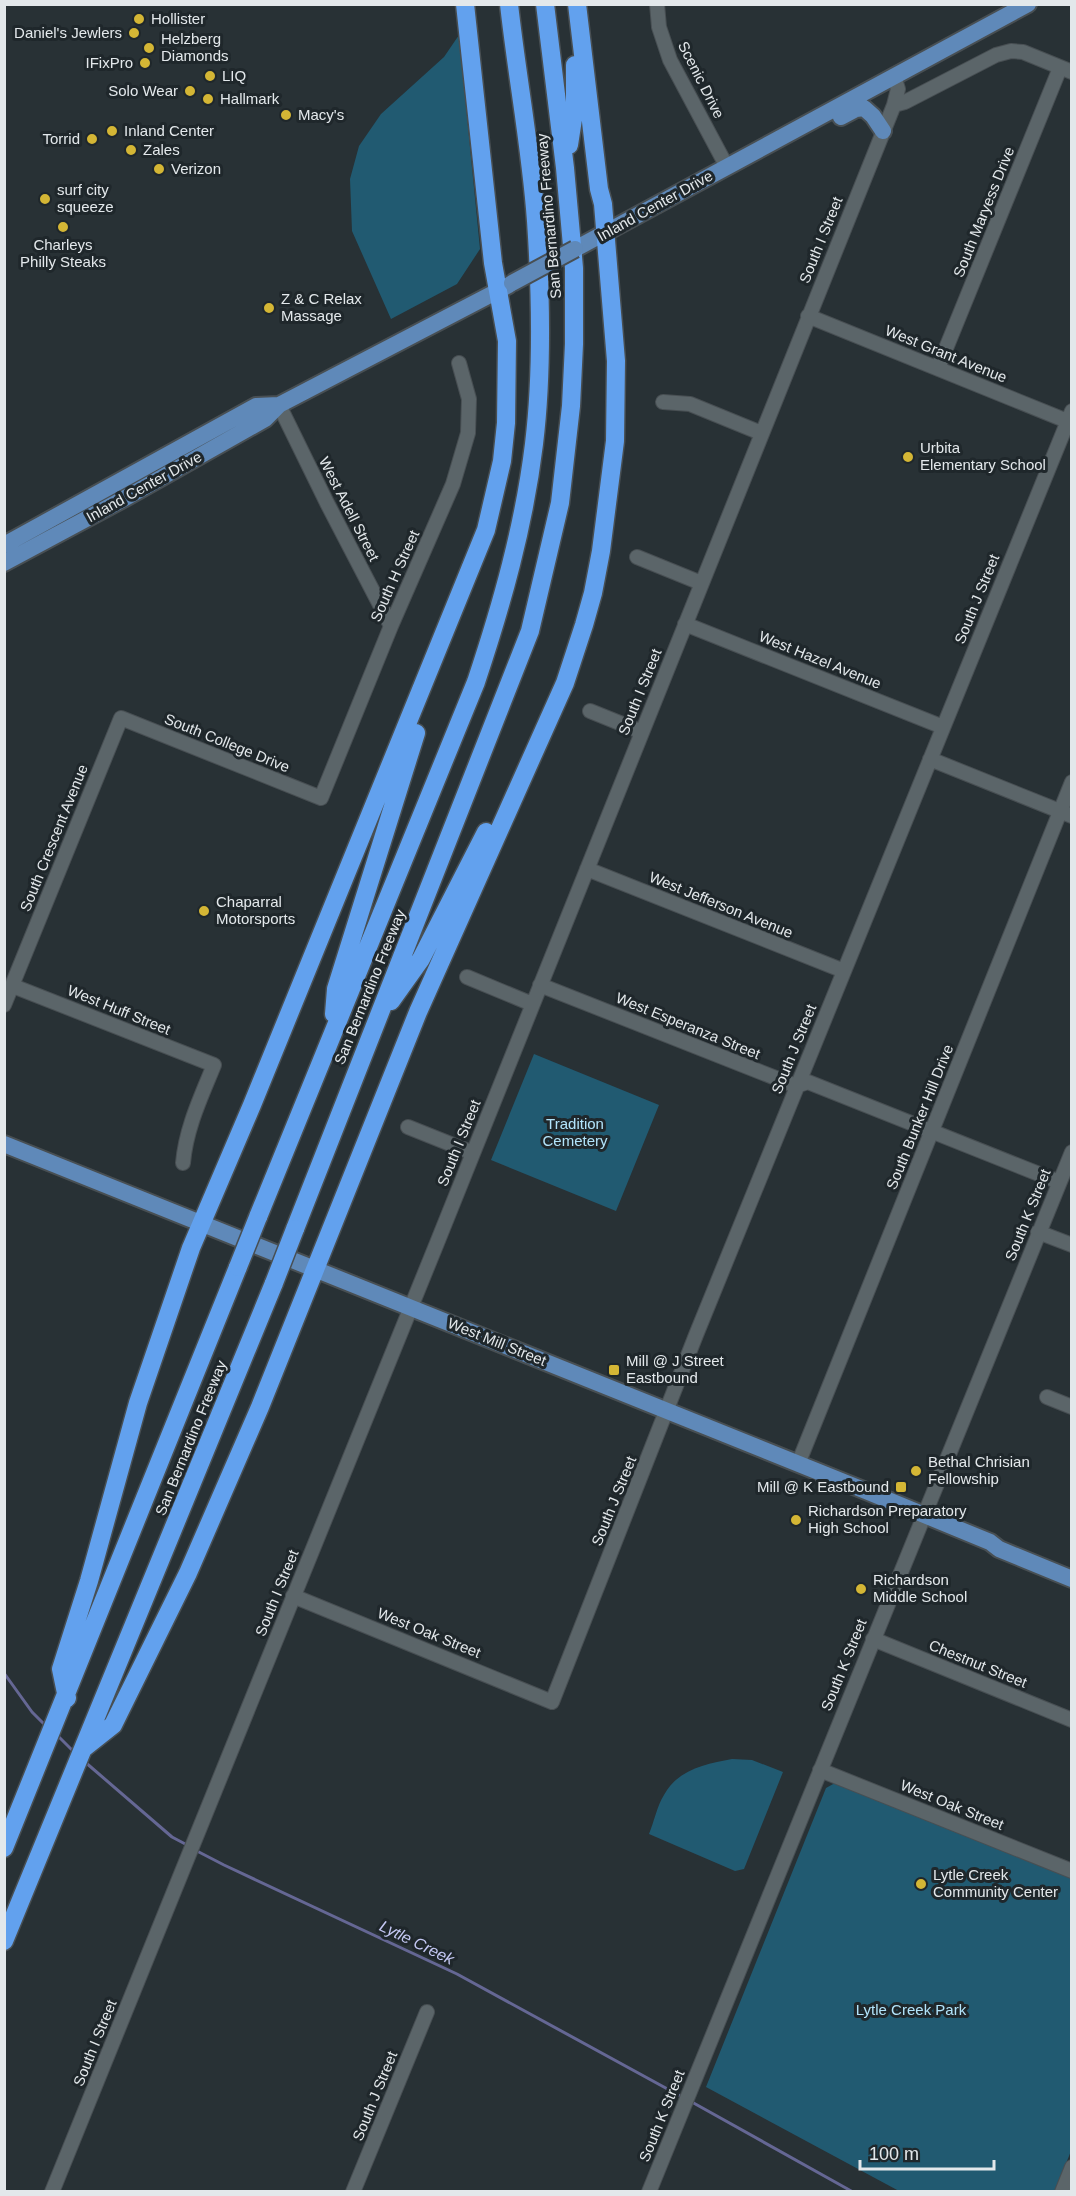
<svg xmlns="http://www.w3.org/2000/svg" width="1076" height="2196" font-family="Arial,sans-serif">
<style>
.green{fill:#215a71}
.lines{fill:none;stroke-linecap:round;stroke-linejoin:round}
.stream{stroke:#656794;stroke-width:3}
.minor-casing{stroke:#484f53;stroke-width:16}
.major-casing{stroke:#484f53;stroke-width:20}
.highway-casing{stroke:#484f53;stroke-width:21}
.minor{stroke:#5b6569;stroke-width:14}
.major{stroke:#5f89b9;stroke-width:16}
.highway{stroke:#62a1ee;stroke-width:18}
.major-bridge-casing{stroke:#484f53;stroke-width:20;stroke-linecap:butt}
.highway-bridge-casing{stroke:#484f53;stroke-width:21;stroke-linecap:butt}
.major-bridge{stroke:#5f89b9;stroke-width:16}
.highway-bridge{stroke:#62a1ee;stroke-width:18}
.poi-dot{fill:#d4b635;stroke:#1f272b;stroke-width:2}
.labels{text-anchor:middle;stroke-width:6;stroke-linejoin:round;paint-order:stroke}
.poi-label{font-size:15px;fill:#e3e8eb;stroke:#1f272b;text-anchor:start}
.street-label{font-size:15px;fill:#e3e8eb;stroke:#1f272b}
.park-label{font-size:15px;fill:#b2e4fb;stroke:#1f272b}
.water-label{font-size:16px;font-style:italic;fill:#c4c8f3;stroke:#1f272b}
</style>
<rect width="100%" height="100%" fill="#283135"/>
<path class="green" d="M459,35L480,249L457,284L391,319L352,231L350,179L359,146L381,114L444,57Z
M534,1054L659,1105L616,1211L491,1160Z
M732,1759L752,1760L783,1772L744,1869L735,1871L649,1834C654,1822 657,1806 664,1795C678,1769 706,1764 732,1759Z
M835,1783L1071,1878V2151L1055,2191H899L706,2087L826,1788Z"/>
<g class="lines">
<path class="stream" d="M4,1673L32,1712L45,1725
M57,1735L74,1752
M85,1762L172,1837L189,1846
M195,1850L224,1865L457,1974L684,2098
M690,2101L853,2192"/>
<defs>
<path id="minor" d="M657,4L659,27L670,60L727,167
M894,105L905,102L996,55L1011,51L1023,52L1072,72
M808,316L1072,423
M938,368L1060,68
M663,402L690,404L761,433
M279,405L327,503L391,626
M637,557L701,583
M685,624L943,727
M590,711L642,732
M930,759L1072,816
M587,869L844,971
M467,977L532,1004
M540,985L796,1086L808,1082L1059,1182
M13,986L214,1065C201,1097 186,1128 183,1163
M4,1005L121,718L321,798L391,626L453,484L468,433L469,399L459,363
M408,1127L473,1153
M1038,1232L1072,1245
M1047,1397L1072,1407
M798,1464L1072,782
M293,1596L552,1702L696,1335L1072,411
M873,1639L1072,1720
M820,1770L1072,1871
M52,2192L437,1243L894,105L898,89L894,76
M353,2192L427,2012
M649,2192L1072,1152
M1062,2192L1072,2167"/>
<path id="major" d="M841,117L856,109L864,108L873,116L883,131
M575,249L1028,4
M4,545L256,406L279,405
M4,563L127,497L265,419L279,405L509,285
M4,1144L866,1491L990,1542L999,1549L1072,1579"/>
<path id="highway" d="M569,145L575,106V65
M391,1001L421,959L486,832
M334,1014L336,989L416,733
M258,1217L476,682C502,604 524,526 534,444C543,370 541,295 536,221C531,149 517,77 509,4
M295,1229L530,631L560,503L571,406L574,344V268L565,168L545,4
M67,1698L61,1669L89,1581L138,1403L191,1248L252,1105L486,530L502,461L506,423L507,341L493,263L465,4
M84,1748L113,1725L188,1573L260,1407L418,1012L565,683L584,625L593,593L601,551L615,441L616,361L603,204L599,189L577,4
M4,1848L238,1267
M4,1941L274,1283"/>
</defs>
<use href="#minor" class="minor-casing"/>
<use href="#major" class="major-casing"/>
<use href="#highway" class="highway-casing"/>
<use href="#minor" class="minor"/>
<use href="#major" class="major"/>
<use href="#highway" class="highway"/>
<defs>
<path id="major-bridge" d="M512,283L575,249"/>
<path id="highway-bridge" d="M238,1267L258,1217
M274,1283L295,1229"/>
</defs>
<use href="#major-bridge" class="major-bridge-casing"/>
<use href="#highway-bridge" class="highway-bridge-casing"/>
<use href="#major-bridge" class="major-bridge"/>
<use href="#highway-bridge" class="highway-bridge"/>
</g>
<g class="poi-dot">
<circle cx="139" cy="19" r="6"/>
<circle cx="134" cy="33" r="6"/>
<circle cx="149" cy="48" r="6"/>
<circle cx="145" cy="63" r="6"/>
<circle cx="210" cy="76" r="6"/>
<circle cx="190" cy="91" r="6"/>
<circle cx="208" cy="99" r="6"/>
<circle cx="286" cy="115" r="6"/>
<circle cx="112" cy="131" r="6"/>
<circle cx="92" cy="139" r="6"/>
<circle cx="131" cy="150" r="6"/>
<circle cx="159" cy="169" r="6"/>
<circle cx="45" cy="199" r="6"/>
<circle cx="63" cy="227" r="6"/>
<circle cx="269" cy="308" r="6"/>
<circle cx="908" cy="457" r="6"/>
<circle cx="204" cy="911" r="6"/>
<rect x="608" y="1364" width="12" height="12" rx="3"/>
<circle cx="916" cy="1471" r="6"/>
<rect x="895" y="1481" width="12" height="12" rx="3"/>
<circle cx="796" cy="1520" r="6"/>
<circle cx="861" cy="1589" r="6"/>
<circle cx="921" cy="1884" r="6"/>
</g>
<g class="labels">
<g class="poi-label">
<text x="151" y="24">Hollister</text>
<text x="122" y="38" text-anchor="end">Daniel's Jewlers</text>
<text x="161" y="44">Helzberg<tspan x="161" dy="17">Diamonds</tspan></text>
<text x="133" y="68" text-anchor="end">IFixPro</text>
<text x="222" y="81">LIQ</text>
<text x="178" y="96" text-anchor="end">Solo Wear</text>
<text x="220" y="104">Hallmark</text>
<text x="298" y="120">Macy's</text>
<text x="124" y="136">Inland Center</text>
<text x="80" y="144" text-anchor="end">Torrid</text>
<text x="143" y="155">Zales</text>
<text x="171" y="174">Verizon</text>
<text x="57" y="195">surf city<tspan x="57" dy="17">squeeze</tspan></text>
<text x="63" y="250" text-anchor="middle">Charleys<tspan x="63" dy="17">Philly Steaks</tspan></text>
<text x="281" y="304">Z &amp; C Relax<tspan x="281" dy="17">Massage</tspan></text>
<text x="920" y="453">Urbita<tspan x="920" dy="17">Elementary School</tspan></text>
<text x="216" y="907">Chaparral<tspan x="216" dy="17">Motorsports</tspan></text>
<text x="626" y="1366">Mill @ J Street<tspan x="626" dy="17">Eastbound</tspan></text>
<text x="928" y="1467">Bethal Chrisian<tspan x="928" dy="17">Fellowship</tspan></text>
<text x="889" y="1492" text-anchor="end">Mill @ K Eastbound</text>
<text x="808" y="1516">Richardson Preparatory<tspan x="808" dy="17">High School</tspan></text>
<text x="873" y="1585">Richardson<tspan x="873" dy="17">Middle School</tspan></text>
<text x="933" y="1880">Lytle Creek<tspan x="933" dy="17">Community Center</tspan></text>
</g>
<g class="street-label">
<text transform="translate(701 80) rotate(63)" y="5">Scenic Drive</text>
<text transform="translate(655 206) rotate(-29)" y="5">Inland Center Drive</text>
<text transform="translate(984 212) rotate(-68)" y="5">South Maryess Drive</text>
<text transform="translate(549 216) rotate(-95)" y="5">San Bernardino Freeway</text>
<text transform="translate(821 240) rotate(-68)" y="5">South I Street</text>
<text transform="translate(946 354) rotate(22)" y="5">West Grant Avenue</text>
<text transform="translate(144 487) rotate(-29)" y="5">Inland Center Drive</text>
<text transform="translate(349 509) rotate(63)" y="5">West Adell Street</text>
<text transform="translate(395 576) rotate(-66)" y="5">South H Street</text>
<text transform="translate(977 599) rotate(-68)" y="5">South J Street</text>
<text transform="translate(820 660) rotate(22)" y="5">West Hazel Avenue</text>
<text transform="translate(640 692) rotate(-68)" y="5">South I Street</text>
<text transform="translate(227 743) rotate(22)" y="5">South College Drive</text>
<text transform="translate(54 838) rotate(-68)" y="5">South Crescent Avenue</text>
<text transform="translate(721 905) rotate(22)" y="5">West Jefferson Avenue</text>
<text transform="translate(370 987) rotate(-68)" y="5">San Bernardino Freeway</text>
<text transform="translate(119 1010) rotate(22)" y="5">West Huff Street</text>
<text transform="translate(688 1026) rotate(22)" y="5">West Esperanza Street</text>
<text transform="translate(794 1049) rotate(-68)" y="5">South J Street</text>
<text transform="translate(920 1117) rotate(-68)" y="5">South Bunker Hill Drive</text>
<text transform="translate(459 1143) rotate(-68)" y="5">South I Street</text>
<text transform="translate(1028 1215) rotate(-68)" y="5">South K Street</text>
<text transform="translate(497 1342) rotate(22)" y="5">West Mill Street</text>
<text transform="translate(191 1438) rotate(-68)" y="5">San Bernardino Freeway</text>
<text transform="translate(614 1501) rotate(-68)" y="5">South J Street</text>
<text transform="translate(277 1593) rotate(-68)" y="5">South I Street</text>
<text transform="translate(429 1633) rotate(22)" y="5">West Oak Street</text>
<text transform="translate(978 1664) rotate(22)" y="5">Chestnut Street</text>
<text transform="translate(844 1665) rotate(-68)" y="5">South K Street</text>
<text transform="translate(952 1805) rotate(22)" y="5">West Oak Street</text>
<text transform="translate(95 2043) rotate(-68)" y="5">South I Street</text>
<text transform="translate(375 2096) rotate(-68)" y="5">South J Street</text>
<text transform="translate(662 2116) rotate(-68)" y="5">South K Street</text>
</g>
<g class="park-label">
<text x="575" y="1129">Tradition<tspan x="575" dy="17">Cemetery</tspan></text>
<text x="911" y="2015">Lytle Creek Park</text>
</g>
<g class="water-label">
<text transform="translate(417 1942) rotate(26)" y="6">Lytle Creek</text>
</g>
</g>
<rect width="1076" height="2196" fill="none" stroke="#e3e8eb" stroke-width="12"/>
<path d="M860 2160v9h134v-9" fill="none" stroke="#e3e8eb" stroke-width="3"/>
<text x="869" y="2160" font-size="18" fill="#e3e8eb" stroke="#1f272b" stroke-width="4.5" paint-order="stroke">100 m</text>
</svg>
